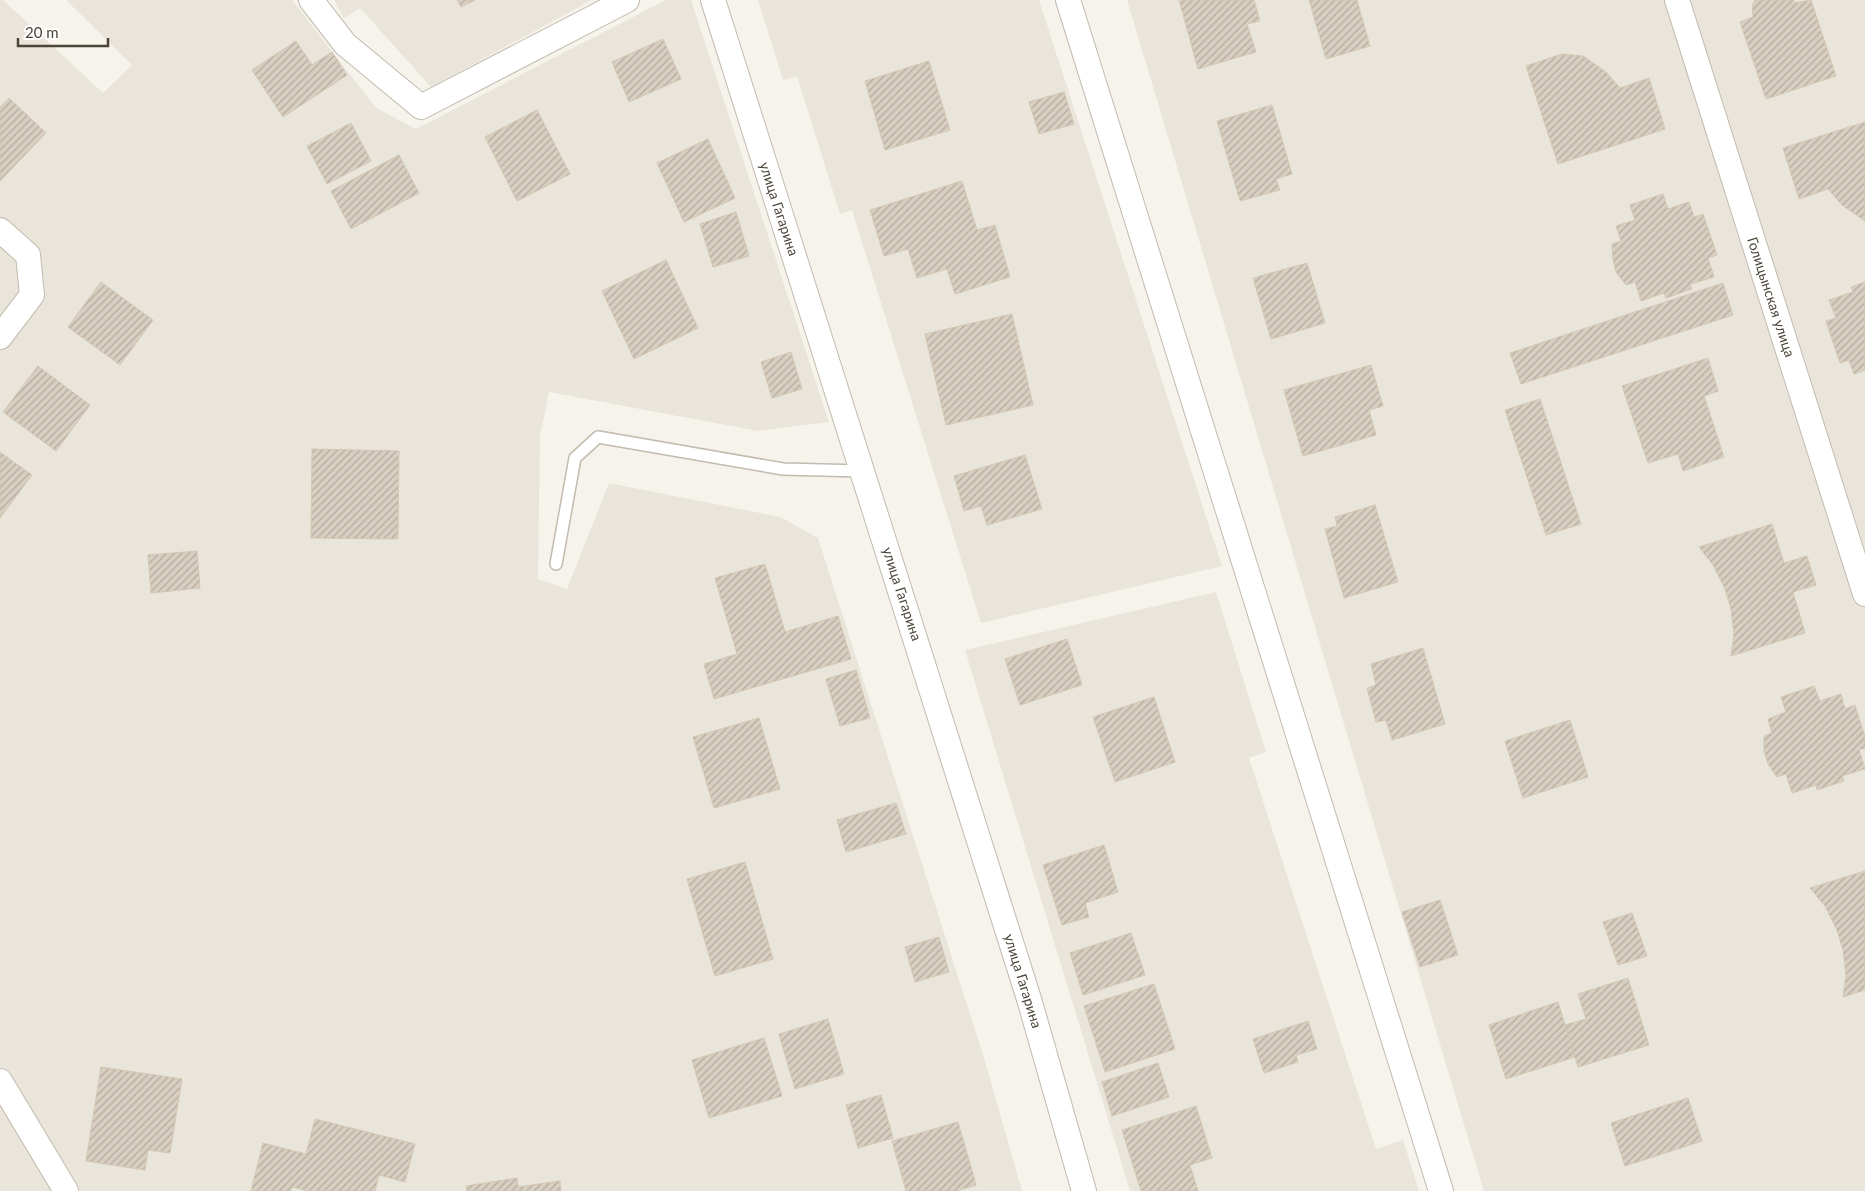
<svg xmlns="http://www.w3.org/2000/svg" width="1865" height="1191" font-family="Lato,sans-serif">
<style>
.residential{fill:#eae5da}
.building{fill:url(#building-hatch);stroke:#d3c7b4}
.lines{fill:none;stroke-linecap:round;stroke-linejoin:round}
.service-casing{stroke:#c2bbae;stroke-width:14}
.minor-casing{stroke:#c2bbae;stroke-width:26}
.service{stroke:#fff;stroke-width:11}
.minor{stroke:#fff;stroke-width:24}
.labels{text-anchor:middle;stroke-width:4.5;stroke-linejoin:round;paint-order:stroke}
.street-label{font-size:14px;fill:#4b4439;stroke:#fff}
</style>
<defs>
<pattern id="building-hatch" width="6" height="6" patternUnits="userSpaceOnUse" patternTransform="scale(1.25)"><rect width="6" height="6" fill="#d8cfc1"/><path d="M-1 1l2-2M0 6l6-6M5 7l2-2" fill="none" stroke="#b1aa9e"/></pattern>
</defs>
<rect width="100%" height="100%" fill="#f6f3ec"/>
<path class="residential" d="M0,0H3L103,93L132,65L66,0H292L376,108L416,129L666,0H691L829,422L758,431L549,392L540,436L538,579L567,589L609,483L780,517L818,538L985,1061L1022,1191H0Z
M334,0H592L431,87L360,8L344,18Z
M758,0H1039L1222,566L981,623L852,210L840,214L797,76L783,80Z
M1127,0H1865V1191H1484Z
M1216,592L1266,752L1249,758L1376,1149L1403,1140L1419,1191H1130L965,650Z"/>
<path class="building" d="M457,0H475L461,7Z
M1179,0H1254L1260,21L1247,24L1256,52L1198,69Z
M1309,0H1357L1370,46L1326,59Z
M1755,0H1793L1795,3L1811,0L1836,76L1766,99L1740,22L1753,17L1752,7Z
M663,39L681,79L629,102L612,62Z
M296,41L312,65L332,52L347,75L283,117L252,70Z
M1562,54L1583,56L1606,72L1620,88L1649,78L1665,129L1558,164L1526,66Z
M929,61L950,130L885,150L865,81Z
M1064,92L1074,124L1039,134L1029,102Z
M9,98L46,133L0,181V107Z
M1272,105L1292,174L1276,179L1280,190L1240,201L1217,121Z
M537,110L570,174L517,201L485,137Z
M1865,122V221L1842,205L1828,189L1799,199L1783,148Z
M351,123L371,161L327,184L307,146Z
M708,139L735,198L684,222L657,163Z
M399,155L419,193L351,229L331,191Z
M962,181L977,230L995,225L1010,277L955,294L947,269L917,278L908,249L884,256L870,210Z
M1663,194L1668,209L1689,202L1694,217L1703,214L1717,255L1708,258L1714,277L1690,284L1692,289L1666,298L1664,293L1641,301L1635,282L1626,285L1616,272L1613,259L1612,244L1621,241L1616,226L1635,220L1630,205Z
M736,212L749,256L713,267L700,224Z
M666,260L698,328L634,359L602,291Z
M1307,263L1325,323L1271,339L1253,278Z
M101,282L153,320L120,365L68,327Z
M1865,282V370L1854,374L1849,360L1840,363L1826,321L1836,318L1829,300L1853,292L1851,287Z
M1723,283L1733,315L1521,384L1510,353Z
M1012,314L1033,405L946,425L925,334Z
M791,352L802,389L772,398L761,362Z
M1708,358L1718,391L1704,396L1724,457L1683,471L1678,454L1648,463L1622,386Z
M1371,365L1383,406L1369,410L1376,435L1303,456L1284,390Z
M38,366L90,405L56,451L3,412Z
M1540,399L1581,524L1546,535L1505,410Z
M312,449L399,451L398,539L311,538Z
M0,452L32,475L0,518Z
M1025,455L1042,509L987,525L981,506L964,511L954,476Z
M1375,505L1398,582L1344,598L1325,529L1337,526L1335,517Z
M1772,524L1784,563L1807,556L1816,585L1793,592L1805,633L1731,656L1734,634L1731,609L1725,589L1713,565L1699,547Z
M197,551L200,588L151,593L148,555Z
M765,564L785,632L838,616L851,659L714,699L704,664L737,654L715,578Z
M1067,639L1082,685L1020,705L1005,659Z
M1423,648L1445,724L1392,740L1386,720L1376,722L1367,688L1376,685L1371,664Z
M856,670L870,718L840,726L826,679Z
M1814,686L1820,701L1841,694L1845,709L1855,705L1865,737V748L1859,750L1865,769L1842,776L1844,781L1817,790L1816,785L1792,793L1786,774L1777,777L1768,764L1764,751V736L1772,733L1768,719L1786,712L1781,697Z
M1154,697L1175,762L1115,782L1093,717Z
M759,718L780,789L714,808L693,737Z
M1570,720L1588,777L1523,798L1505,741Z
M896,803L906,834L846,852L837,820Z
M1104,845L1118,892L1085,903L1089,917L1062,925L1043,865Z
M745,862L773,959L715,976L687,879Z
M1865,871V990L1843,997L1846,975L1843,950L1837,930L1825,906L1810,888Z
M1440,900L1458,955L1420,967L1402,912Z
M1632,913L1647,956L1618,965L1603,922Z
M1131,933L1145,975L1083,995L1070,953Z
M939,937L949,972L915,982L905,947Z
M1628,978L1649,1045L1578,1067L1565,1025L1586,1019L1578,994Z
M1154,984L1175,1049L1105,1072L1084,1006Z
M1558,1002L1575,1057L1506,1079L1489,1025Z
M828,1019L844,1074L795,1089L779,1034Z
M1308,1021L1317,1049L1296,1055L1298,1062L1264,1073L1253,1039Z
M764,1038L782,1096L709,1118L692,1060Z
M1158,1063L1169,1097L1112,1116L1102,1082Z
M101,1067L182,1079L170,1153L148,1150L145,1170L86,1161Z
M881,1095L893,1138L858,1148L846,1105Z
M1688,1098L1702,1141L1625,1166L1611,1123Z
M1196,1106L1212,1158L1190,1165L1198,1191H1141L1122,1130Z
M315,1119L415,1144L405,1182L379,1175L375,1191H308L292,1187L291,1191H251L263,1143L306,1154Z
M958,1122L976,1185L956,1191H906L892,1141Z
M517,1178L518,1187L560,1181L561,1191H467L466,1186Z"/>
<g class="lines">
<defs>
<path id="service" d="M556,564L575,458L598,437L783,469L862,471"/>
<path id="minor" d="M311,0L345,44L421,107L627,0
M713,0L1029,999L1084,1191
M1068,0L1441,1191
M1677,0L1865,594
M0,230L28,255L32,295L0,337
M0,1081L66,1191"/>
</defs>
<use href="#service" class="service-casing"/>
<use href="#minor" class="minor-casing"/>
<use href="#service" class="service"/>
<use href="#minor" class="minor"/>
</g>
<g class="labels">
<g class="street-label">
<text transform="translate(779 209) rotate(72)" y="5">улица Гагарина</text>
<text transform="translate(1771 297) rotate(72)" y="5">Голицынская улица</text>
<text transform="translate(902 594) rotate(72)" y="5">улица Гагарина</text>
<text transform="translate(1023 981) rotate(73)" y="5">улица Гагарина</text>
</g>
</g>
<path d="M18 38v8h90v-8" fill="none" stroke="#4b4439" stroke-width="2.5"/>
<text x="25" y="38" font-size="15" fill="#4b4439" stroke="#ffffff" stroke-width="4" paint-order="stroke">20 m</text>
</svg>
